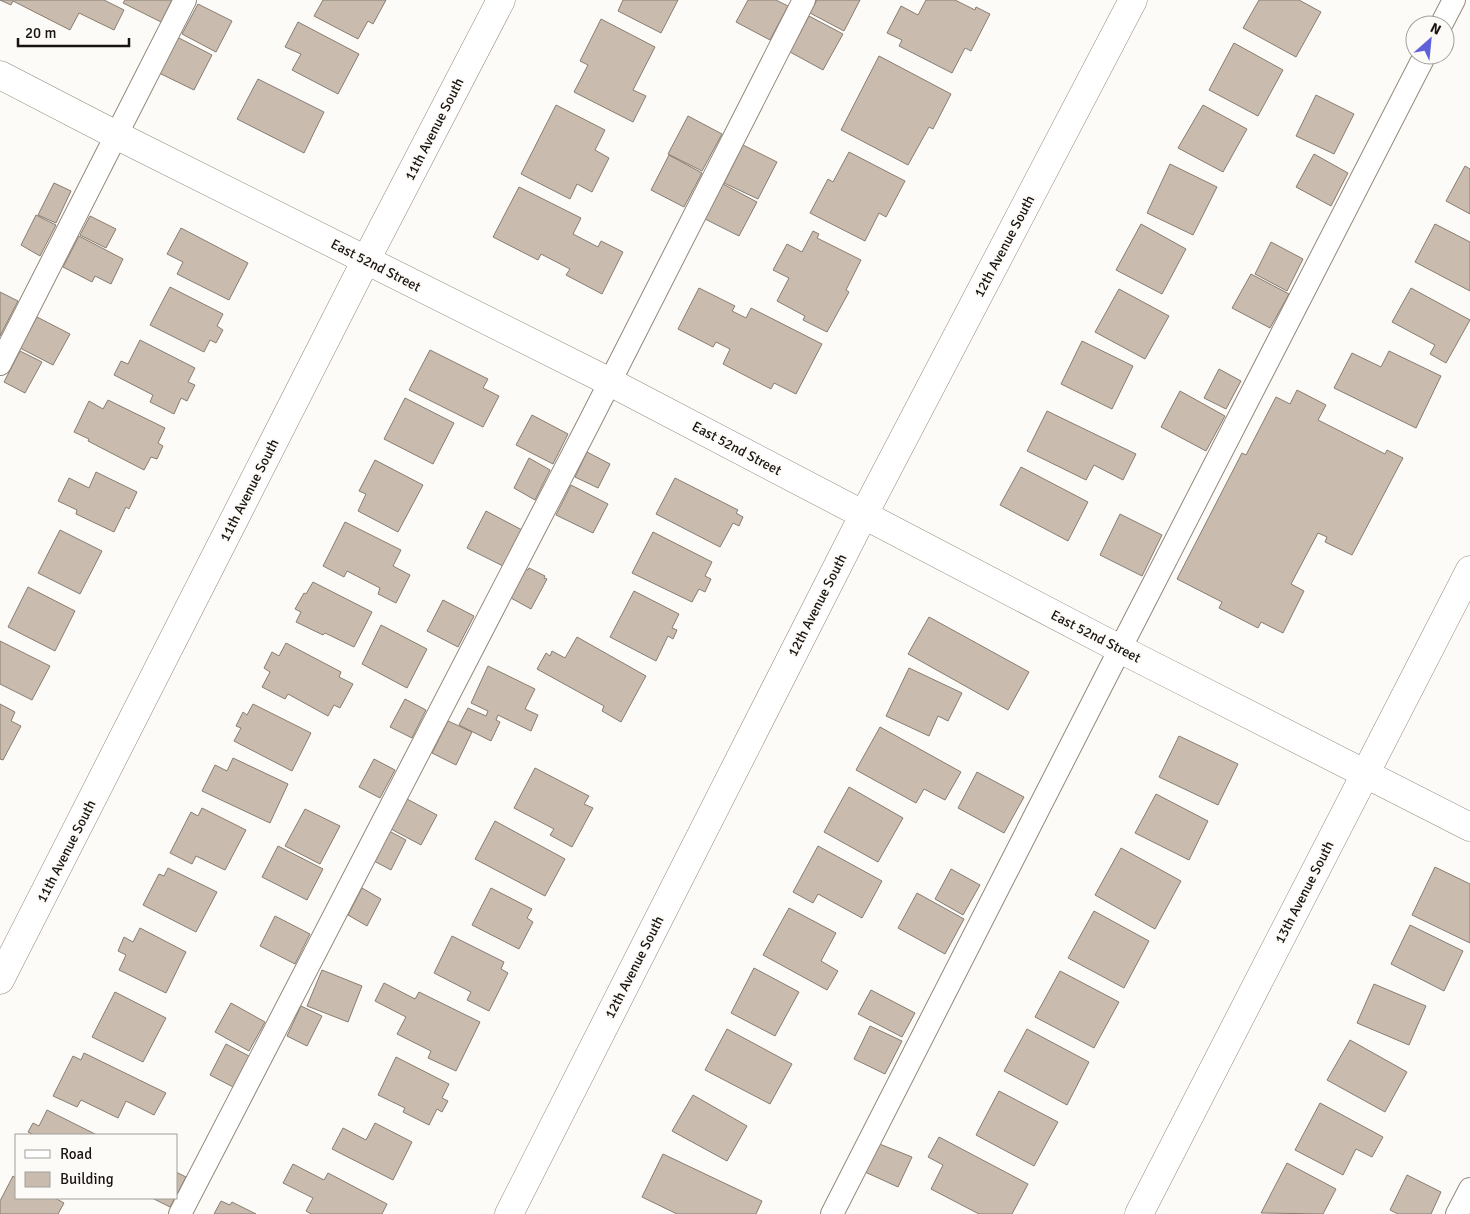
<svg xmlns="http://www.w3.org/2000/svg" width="1470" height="1214" font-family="Signika,sans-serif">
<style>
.building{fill:#c9bcaf;stroke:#887d70}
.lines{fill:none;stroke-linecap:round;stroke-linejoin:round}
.lane-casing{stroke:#94887c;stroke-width:24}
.street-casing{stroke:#94887c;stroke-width:29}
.lane{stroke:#fff;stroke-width:22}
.street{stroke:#fff;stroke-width:28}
.labels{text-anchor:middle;stroke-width:4;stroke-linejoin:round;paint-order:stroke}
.street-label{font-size:14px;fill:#191410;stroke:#fdfbf8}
</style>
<rect width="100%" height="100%" fill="#fdfbf8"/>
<path class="building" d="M0,0H104L124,10L114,30L79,13L70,30L13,1L11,5Z
M125,0H172L161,22L123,3Z
M323,0H386L373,24L368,21L358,39L314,16Z
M623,0H678L661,33L618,11Z
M748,0H776L788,6L770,40L736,22Z
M817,0H860L844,31L810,13Z
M926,0H955L975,10L976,7L990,14L971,51L965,48L952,73L899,46L902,40L887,33L901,6L918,15Z
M1259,0H1299L1321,12L1296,57L1243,28Z
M198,4L232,21L216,52L182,34Z
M809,16L843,34L823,70L790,52Z
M601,19L655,47L633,90L646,96L633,122L574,92L588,65L580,61Z
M298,22L359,54L338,94L292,70L301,54L285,47Z
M177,37L212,55L194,90L159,73Z
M1234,43L1283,70L1258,116L1209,90Z
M879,56L951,94L933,129L929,127L908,165L841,130Z
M258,79L324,112L304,153L237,119Z
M1316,95L1354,114L1334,154L1296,136Z
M556,105L605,130L595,150L609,158L592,192L577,184L570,199L521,174Z
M1203,105L1247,129L1223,172L1178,148Z
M688,116L722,134L702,171L668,154Z
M743,145L777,162L758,199L724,183Z
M849,152L905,181L886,217L879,213L865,241L810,213L828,179L833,182Z
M1314,154L1348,173L1331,206L1296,187Z
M669,155L702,173L684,207L651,190Z
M1170,164L1217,187L1193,235L1147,213Z
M1465,166L1470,169V214L1446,201Z
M54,183L71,191L56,223L38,215Z
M723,184L757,202L739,236L705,219Z
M519,187L581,218L573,234L598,247L601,241L623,252L602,294L566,275L570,269L541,254L538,260L493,237Z
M36,215L56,225L40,256L21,245Z
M90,216L116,229L106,248L80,235Z
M1141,224L1186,249L1162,294L1116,270Z
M1435,224L1470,242V291L1415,262Z
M181,228L248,263L229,300L177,274L183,262L167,254Z
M813,231L819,234L817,238L861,260L846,290L849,292L827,332L803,320L805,316L777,301L789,278L773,270L787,244L802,252Z
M79,236L123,259L111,284L95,276L92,282L63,267Z
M1271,242L1303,259L1287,291L1255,274Z
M1251,274L1289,294L1270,328L1232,308Z
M170,287L223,314L217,326L223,330L216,343L210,340L204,352L150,325Z
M699,288L735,306L732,311L746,318L751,308L822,344L796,394L774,383L771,389L723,364L730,349L716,342L713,347L678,329Z
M1411,288L1470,320L1446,363L1430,354L1435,345L1392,322Z
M1119,289L1169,316L1145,359L1095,332Z
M0,292L18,301L0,336Z
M37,317L70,334L53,365L20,348Z
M140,340L195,368L188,382L195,385L187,401L181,398L174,414L150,402L153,395L114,375L121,361L128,364Z
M1082,341L1133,366L1112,409L1061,384Z
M430,350L488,379L483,388L499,396L483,427L409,390Z
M20,351L42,362L25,393L4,382Z
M1389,351L1441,376L1416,428L1334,388L1352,353L1381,367Z
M1219,369L1241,381L1226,409L1204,398Z
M1297,390L1326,405L1318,420L1385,454L1387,450L1403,458L1352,555L1325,542L1327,537L1318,533L1291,584L1304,591L1283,633L1261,622L1258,628L1219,608L1222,602L1177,579L1242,453L1246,455L1276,397L1290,404Z
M1180,391L1225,416L1206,451L1161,427Z
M405,398L454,423L433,464L384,439Z
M108,400L165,428L158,443L163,446L157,459L151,457L144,470L88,441L89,439L74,432L89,401L103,409Z
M1047,411L1136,454L1123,480L1094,465L1086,480L1027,451Z
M532,415L568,434L553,464L516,445Z
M587,452L610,464L598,488L575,477Z
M529,458L550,470L535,500L514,488Z
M375,460L423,485L398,532L358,511L366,494L359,491Z
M1021,467L1088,502L1068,541L1000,505Z
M96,472L137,492L129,509L126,507L114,532L76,514L77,510L58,501L69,478L89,488Z
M675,478L738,510L736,513L743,517L739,526L733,523L720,547L656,514Z
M571,485L608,504L593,533L556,515Z
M486,511L522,530L503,566L467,548Z
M1120,514L1162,535L1142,576L1100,555Z
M345,522L401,550L393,566L410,575L396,603L378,594L380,588L347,571L344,577L323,566Z
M60,530L102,551L80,594L38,573Z
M653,532L712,562L705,576L711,579L705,592L699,589L692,602L632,573Z
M529,568L545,576L544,578L547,579L531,609L511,598L526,569L528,570Z
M313,582L372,612L354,647L325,633L323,635L296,622L301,612L295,609L304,593L306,594Z
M28,587L75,611L55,651L8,627Z
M634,591L679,614L672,628L677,630L673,639L668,636L656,661L610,637Z
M443,600L474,616L458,647L427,631Z
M929,617L1029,672L1008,710L908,654Z
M381,625L427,649L407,688L362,664Z
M577,637L646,676L621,722L602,711L604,706L537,669L546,653L550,656L552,651L565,658Z
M0,641L50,666L32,700L0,684Z
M286,643L341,672L339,677L353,684L340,708L334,705L328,716L288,694L285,699L262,687L270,672L264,668L272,652L279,656Z
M488,666L535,689L525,709L538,715L531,731L498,715L496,720L500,722L491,741L459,725L468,708L486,716L488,711L471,703Z
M909,668L962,693L948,721L938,716L929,736L886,716Z
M405,699L426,710L412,738L390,727Z
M0,704L15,712L11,721L21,726L3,760L0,759Z
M253,704L311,733L292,771L234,741L241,728L236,726L243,712L247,715Z
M448,721L472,732L456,765L432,753Z
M880,727L961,772L945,800L924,789L916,803L856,770Z
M1179,736L1238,764L1218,805L1159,777Z
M233,758L288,784L270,823L202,791L215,765L227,771Z
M374,759L395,770L380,798L359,787Z
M535,768L589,796L584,804L593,808L572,847L550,835L554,829L514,808Z
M977,772L1024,797L1004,833L958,808Z
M849,787L903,818L878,862L824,832Z
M1156,794L1208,821L1189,860L1135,833Z
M407,799L437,815L421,845L391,829Z
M202,808L246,830L225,870L196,856L192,864L170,853L191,812L198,816Z
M305,809L340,826L320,864L285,846Z
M495,821L565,859L545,896L475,859Z
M389,831L406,840L391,870L374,861Z
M278,846L323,869L307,900L262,877Z
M818,846L882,881L862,918L818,894L813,903L793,892Z
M1121,848L1181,881L1155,929L1095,895Z
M1435,867L1470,884V943L1412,915Z
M168,868L217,892L196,932L143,905L159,874L164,876Z
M951,869L980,885L963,915L935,899Z
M362,888L381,899L367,926L348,915Z
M491,888L532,909L527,918L533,922L519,949L472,925Z
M917,893L964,919L945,954L898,928Z
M789,908L836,933L821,961L838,971L827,990L763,955Z
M1094,911L1149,941L1124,988L1068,958Z
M275,916L310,934L295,964L260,946Z
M1410,925L1463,951L1444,991L1391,964Z
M140,928L186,952L166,993L119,970L126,955L118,951L124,937L133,942Z
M452,936L504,962L501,969L508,973L489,1011L467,1000L471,992L434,973Z
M754,968L799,992L775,1036L731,1013Z
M322,970L362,986L348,1022L307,1006Z
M1060,971L1119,1002L1094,1048L1035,1017Z
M384,983L415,999L419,992L480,1022L456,1071L428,1058L431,1051L397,1034L406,1017L375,1001Z
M1374,984L1426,1006L1409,1045L1357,1023Z
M871,990L915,1013L902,1037L858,1014Z
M115,992L166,1018L143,1062L92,1037Z
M231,1003L265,1022L249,1051L215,1032Z
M301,1006L322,1016L307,1046L287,1036Z
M870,1026L902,1041L885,1074L854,1059Z
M727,1029L792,1064L770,1104L705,1070Z
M1027,1029L1089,1062L1067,1105L1004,1071Z
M1350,1040L1407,1072L1385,1112L1327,1080Z
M226,1044L249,1056L233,1087L210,1075Z
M84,1053L166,1093L154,1115L126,1101L118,1118L81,1100L77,1107L53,1096L73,1056L81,1060Z
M396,1057L449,1084L442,1098L448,1101L442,1112L437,1109L429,1125L403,1112L405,1108L378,1095Z
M999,1091L1058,1122L1034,1166L976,1135Z
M693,1095L747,1126L727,1161L672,1131Z
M1320,1103L1383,1137L1372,1157L1356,1149L1343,1175L1295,1150Z
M47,1110L97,1135H34L28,1132L33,1123L39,1126Z
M375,1123L412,1142L393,1180L332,1149L343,1128L366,1140Z
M939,1137L1028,1184L1012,1214H979L931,1189L943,1165L928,1157Z
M877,1143L912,1157L898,1187L865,1172Z
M663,1154L762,1201L756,1214H677L642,1197Z
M1287,1163L1336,1189L1323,1214L1261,1213Z
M293,1164L324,1180L328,1173L387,1204L382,1214H311L306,1211L313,1198L283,1183Z
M176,1172L186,1177L176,1196Z
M1407,1175L1441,1192L1431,1214H1398L1390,1210Z
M13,1176L16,1178V1198H55L64,1203L58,1214H0V1201Z
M152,1198H175L170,1207Z
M221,1201L230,1205L232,1202L256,1214H214Z"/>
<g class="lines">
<defs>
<path id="lane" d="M1441,25L1454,0
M0,364L185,0
M180,1214L589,423L804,0
M832,1214L1120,649L1425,55
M1457,1214L1470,1189"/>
<path id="street" d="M0,75L116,135L610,382L1120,649L1470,827
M0,980L366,260L501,0
M509,1214L864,514L1133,0
M1139,1214L1470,570"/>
</defs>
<use href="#lane" class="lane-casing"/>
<use href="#street" class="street-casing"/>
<use href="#lane" class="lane"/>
<use href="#street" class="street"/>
</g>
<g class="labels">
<g class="street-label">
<text transform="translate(434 129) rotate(-63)" y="5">11th Avenue South</text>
<text transform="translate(1004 246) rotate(-62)" y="5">12th Avenue South</text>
<text transform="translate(376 265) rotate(27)" y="5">East 52nd Street</text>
<text transform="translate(737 448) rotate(28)" y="5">East 52nd Street</text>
<text transform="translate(249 490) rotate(-63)" y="5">11th Avenue South</text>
<text transform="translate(817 605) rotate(-63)" y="5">12th Avenue South</text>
<text transform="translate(1096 636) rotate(27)" y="5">East 52nd Street</text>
<text transform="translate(66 851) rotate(-63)" y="5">11th Avenue South</text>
<text transform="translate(1304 892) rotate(-63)" y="5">13th Avenue South</text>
<text transform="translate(634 967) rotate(-63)" y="5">12th Avenue South</text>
</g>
</g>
<rect x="15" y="1134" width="162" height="65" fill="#fdfbf8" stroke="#a29f9b"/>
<rect x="25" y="1150" width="25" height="8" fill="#ffffff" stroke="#a29f9b"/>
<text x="60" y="1159" font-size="15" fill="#191410">Road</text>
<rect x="25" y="1172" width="25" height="15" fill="#c9bcaf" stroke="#a29f9b"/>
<text x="60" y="1184" font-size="15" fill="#191410">Building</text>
<g transform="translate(1430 40) rotate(27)"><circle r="24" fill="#fdfbf8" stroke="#a29f9b"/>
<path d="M0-4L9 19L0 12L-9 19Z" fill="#5f61da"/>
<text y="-8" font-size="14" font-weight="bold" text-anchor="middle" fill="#191410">N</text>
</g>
<path d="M18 38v8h111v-8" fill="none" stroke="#191410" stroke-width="2.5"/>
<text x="25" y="38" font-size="15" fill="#191410" stroke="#fdfbf8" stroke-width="4" paint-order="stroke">20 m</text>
</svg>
